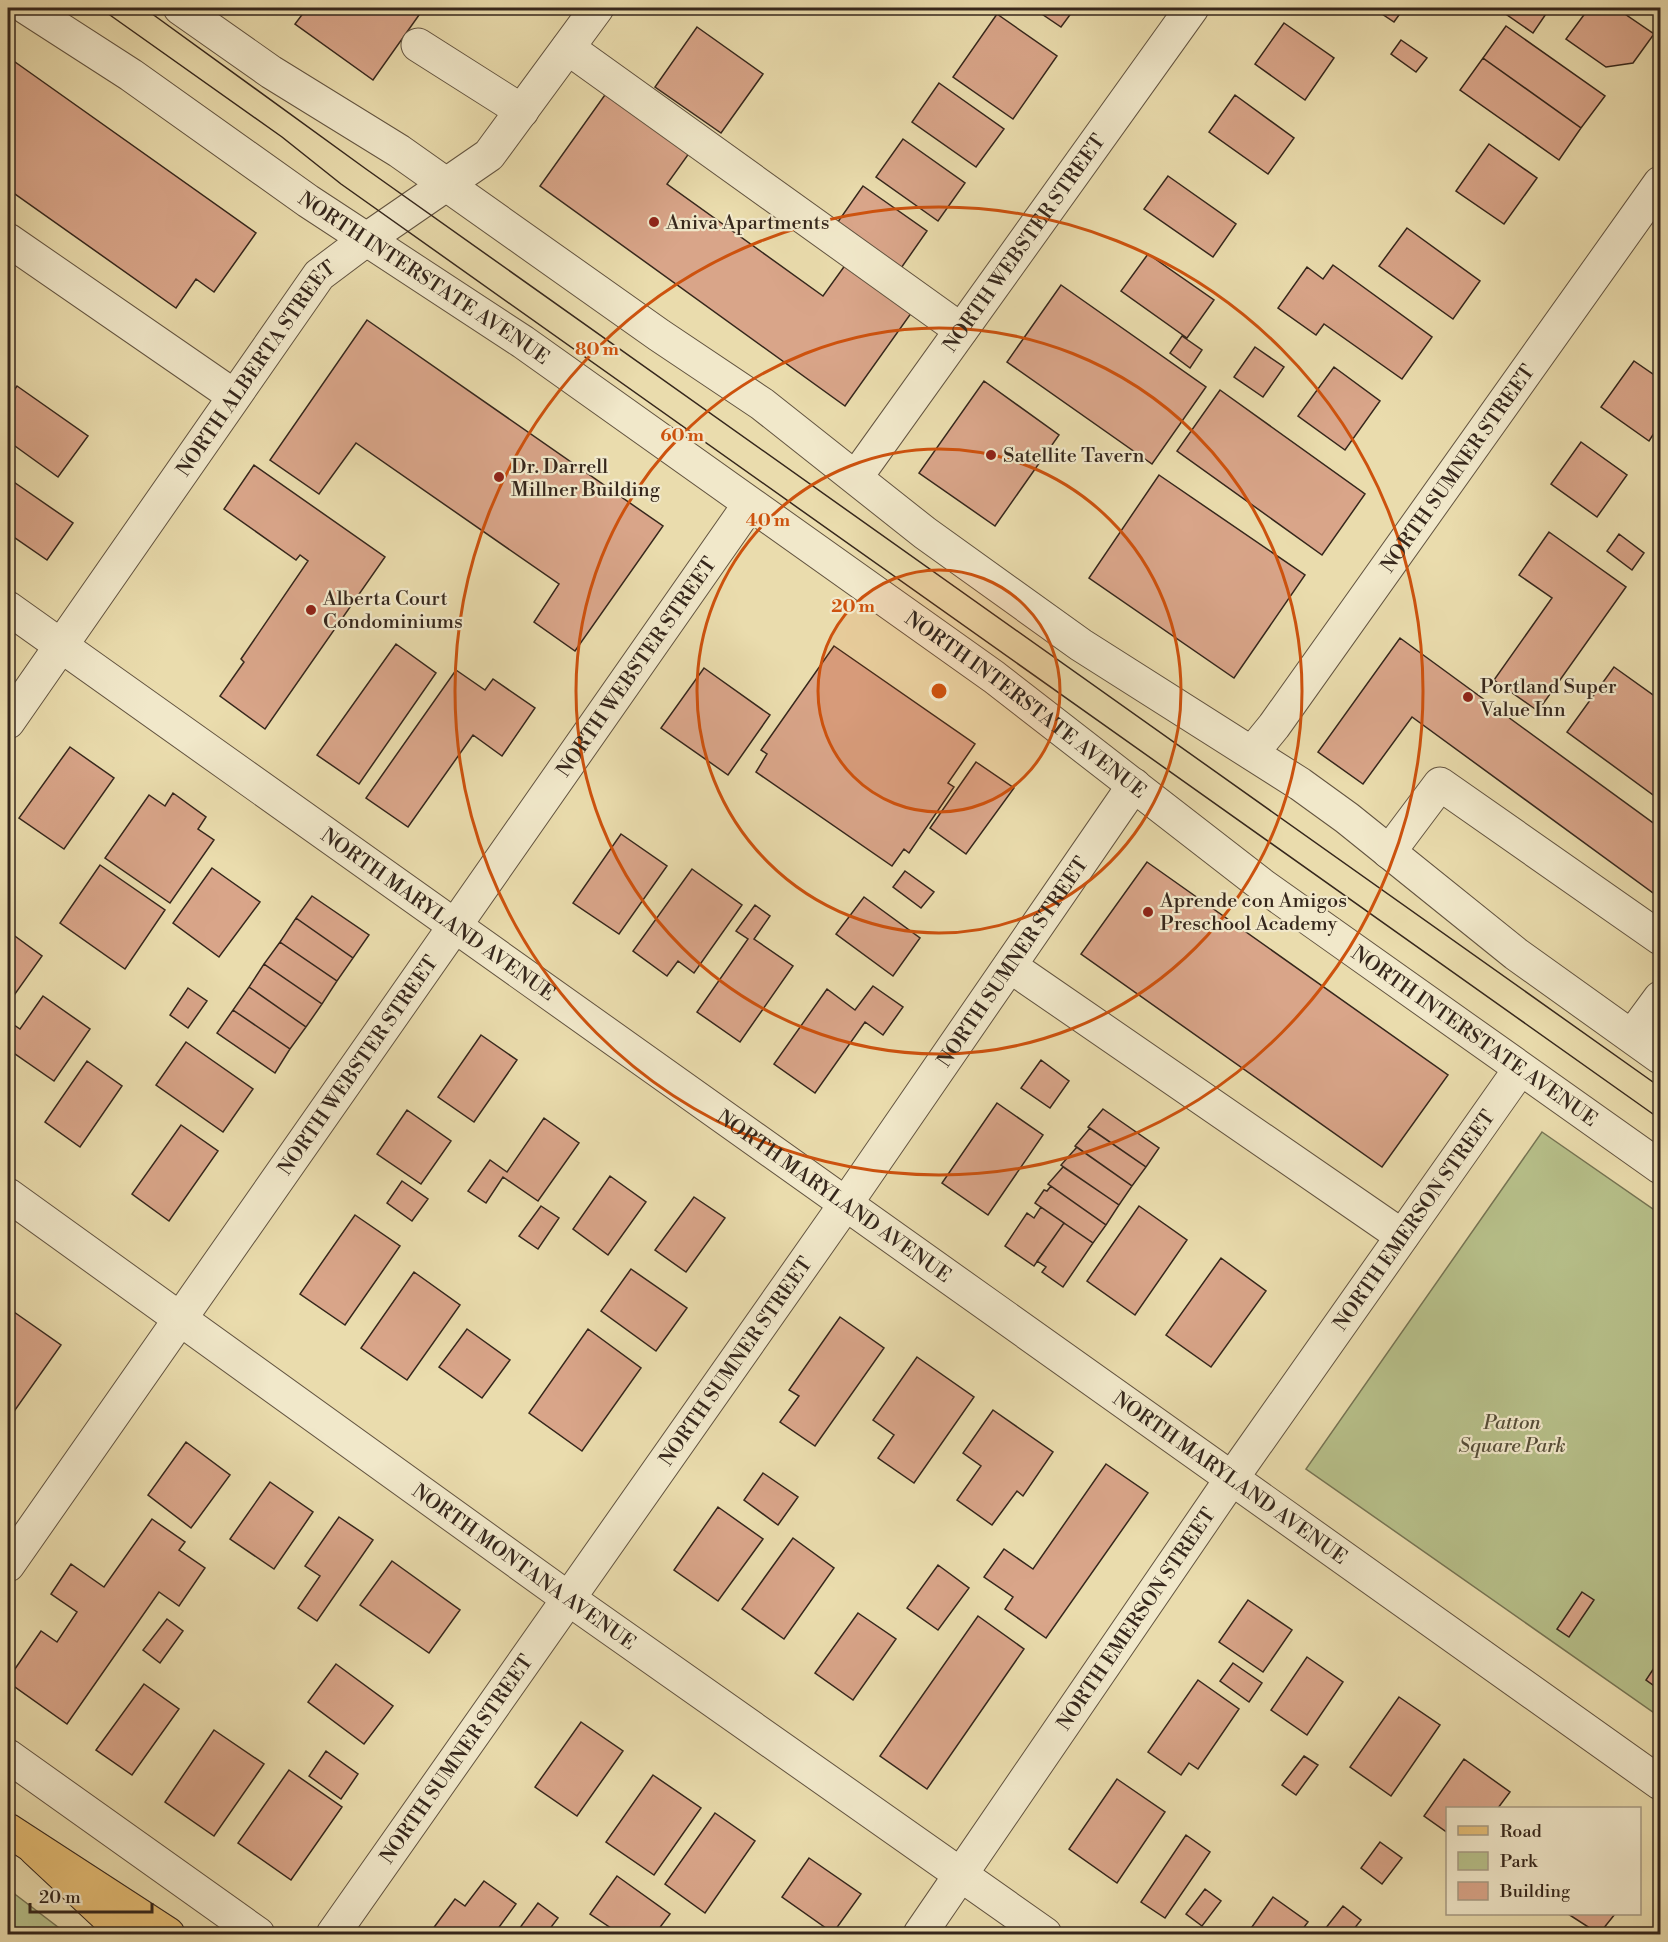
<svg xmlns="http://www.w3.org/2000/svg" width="1668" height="1942" viewBox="0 0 1668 1942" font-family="'Libre Bodoni',serif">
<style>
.green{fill:#b7c08a;stroke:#767453;stroke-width:1.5}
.building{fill:#d9a589;stroke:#36271c;stroke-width:1.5}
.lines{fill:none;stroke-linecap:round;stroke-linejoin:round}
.minor-casing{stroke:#635440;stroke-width:35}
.major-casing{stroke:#36271c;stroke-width:35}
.highway-casing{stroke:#36271c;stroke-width:35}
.minor{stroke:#f1e8ca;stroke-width:33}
.major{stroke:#e5be76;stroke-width:33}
.highway{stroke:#e5be76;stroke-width:33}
.tram{stroke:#36271c;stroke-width:1.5}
.ring{fill:none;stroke:#cd520e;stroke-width:3}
.poi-dot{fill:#8f2418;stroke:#f1e8ca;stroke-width:2}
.labels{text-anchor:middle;stroke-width:4.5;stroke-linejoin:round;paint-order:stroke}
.poi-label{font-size:20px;fill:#36271c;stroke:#f1e8ca;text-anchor:start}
.street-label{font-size:20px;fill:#36271c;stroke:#f1e8ca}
.park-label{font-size:20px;font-style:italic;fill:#564d38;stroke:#f1e8ca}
.centre{fill:#cd520e;stroke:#f1e8ca;stroke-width:3}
.ring-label{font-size:18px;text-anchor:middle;font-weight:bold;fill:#cd520e;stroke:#f1e8ca;stroke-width:4.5;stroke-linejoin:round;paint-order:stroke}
</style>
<rect width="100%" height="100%" fill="#eadcad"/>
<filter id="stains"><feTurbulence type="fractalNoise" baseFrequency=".00333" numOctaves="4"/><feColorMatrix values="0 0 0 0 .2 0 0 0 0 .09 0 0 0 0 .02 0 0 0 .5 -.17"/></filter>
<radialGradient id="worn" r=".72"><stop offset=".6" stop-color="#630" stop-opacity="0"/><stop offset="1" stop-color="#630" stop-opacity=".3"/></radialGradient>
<path class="green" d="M1542,1132L1660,1214V1717L1306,1469Z
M8,1888L16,1895L67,1934H8Z"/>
<path class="building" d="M307,8H424L373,80L295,24Z
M1033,8H1075L1061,27Z
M1373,8H1404L1394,22Z
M1497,8H1550L1533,33Z
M1589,8H1616L1654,34L1633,63L1606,67L1566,39Z
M997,14L1057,56L1013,119L953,77Z
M1284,23L1334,58L1305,100L1255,64Z
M1506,26L1605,96L1581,128L1483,58Z
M697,27L763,74L721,133L655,87Z
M1401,40L1427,58L1416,72L1391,54Z
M8,57L256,233L214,292L196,279L176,308L8,189Z
M1483,58L1581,128L1559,160L1460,90Z
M939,83L1004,129L976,167L912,122Z
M612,85L695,145L667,184L823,296L851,257L917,305L845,406L540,186Z
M1235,95L1294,138L1268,174L1209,132Z
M903,139L965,183L938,221L876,177Z
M1489,144L1537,178L1504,224L1456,191Z
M1168,176L1236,224L1213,257L1144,209Z
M863,186L927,231L899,271L835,226Z
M1407,228L1480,281L1453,319L1379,266Z
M1148,254L1214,300L1187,338L1121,291Z
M1333,265L1432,337L1402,379L1324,324L1316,335L1278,308L1307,267L1323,279Z
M1061,285L1206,387L1152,464L1007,362Z
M367,320L663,526L575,651L534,622L559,584L356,443L319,494L270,460Z
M1182,336L1202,350L1190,368L1170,353Z
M1255,347L1284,367L1263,397L1234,377Z
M1634,361L1660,379V424L1649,441L1601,407Z
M1334,367L1380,401L1345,450L1298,416Z
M984,381L1059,435L995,526L919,473Z
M17,386L88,436L58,477L8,441L10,420L8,399Z
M1220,390L1365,494L1322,555L1177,451Z
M1581,442L1627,475L1597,517L1551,484Z
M254,465L385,557L265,729L220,696L244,662L241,659L308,561L300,555L296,560L224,509Z
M1159,475L1305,575L1234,678L1089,578Z
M8,478L73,523L47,560L8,533Z
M1549,532L1626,587L1538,711L1494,680L1552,598L1519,575Z
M1619,534L1644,553L1632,570L1607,551Z
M1400,638L1660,828V898L1412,717L1363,784L1318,752Z
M396,644L436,673L359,784L317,755Z
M834,646L975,744L948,783L954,787L909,853L904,849L892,866L756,772L767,754L761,750Z
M1614,667L1660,700V800L1567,732Z
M704,668L770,715L728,775L661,728Z
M456,670L485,690L493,679L535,708L502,756L473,735L408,827L366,798Z
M70,747L114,778L64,849L19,818Z
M976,762L1014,788L966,854L930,828Z
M173,793L206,817L198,829L214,840L170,903L105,858L149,795L165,806Z
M621,834L667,866L619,934L573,903Z
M1147,862L1448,1075L1382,1167L1081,954Z
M100,865L165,910L125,969L60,923Z
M212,868L260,902L219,957L173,923Z
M692,869L742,905L694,973L678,961L667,976L633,951Z
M905,871L934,892L921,908L893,887Z
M312,896L369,935L353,958L296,918Z
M864,897L920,938L893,976L836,934Z
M755,905L770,916L754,939L793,966L740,1042L697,1012L748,939L736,931Z
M296,918L353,958L337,981L280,942Z
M8,931L42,956L15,994L8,988Z
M280,942L337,981L322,1004L264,964Z
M264,964L322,1004L306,1027L249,987Z
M873,986L903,1007L883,1035L865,1022L815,1093L774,1064L827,989L855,1010Z
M249,987L306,1027L290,1049L233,1010Z
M188,988L207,1001L188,1028L170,1015Z
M43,996L90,1029L54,1081L8,1049V1021L20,1029Z
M233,1010L290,1049L275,1073L217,1033Z
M481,1035L517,1060L474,1122L438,1097Z
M186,1042L253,1089L223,1132L156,1085Z
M1041,1060L1069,1081L1050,1108L1021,1088Z
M87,1061L122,1086L80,1147L45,1122Z
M997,1103L1043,1135L988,1215L942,1183Z
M1103,1109L1159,1148L1146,1167L1088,1127Z
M407,1110L451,1141L421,1184L377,1154Z
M544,1118L579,1143L538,1201L503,1177L486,1203L468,1191L490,1160L507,1172Z
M181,1125L218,1151L169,1221L132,1194Z
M1090,1128L1146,1167L1132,1186L1075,1146Z
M1077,1147L1132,1186L1119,1205L1061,1165Z
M1063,1167L1119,1205L1106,1225L1048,1184Z
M610,1176L646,1202L608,1255L573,1229Z
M402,1181L428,1199L412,1221L387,1203Z
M1051,1186L1106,1225L1093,1243L1035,1203L1044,1190L1047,1191Z
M694,1197L725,1218L686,1272L655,1250Z
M541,1206L559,1218L538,1249L519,1236Z
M1139,1206L1187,1240L1135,1315L1087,1281Z
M1041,1207L1064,1223L1034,1266L1005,1246L1027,1213L1034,1218Z
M355,1215L400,1246L345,1325L300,1294Z
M1064,1223L1093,1243L1063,1287L1042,1272L1046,1267L1037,1261Z
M1221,1258L1266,1291L1211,1367L1166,1335Z
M631,1269L687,1308L656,1351L601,1311Z
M414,1272L460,1305L407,1380L361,1348Z
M14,1312L61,1345L8,1420V1322Z
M840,1317L884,1348L815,1446L780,1422L799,1396L789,1390Z
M467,1329L510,1360L482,1398L439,1367Z
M588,1329L641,1368L582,1451L529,1413Z
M917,1357L974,1397L914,1483L878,1458L894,1435L873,1420Z
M993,1410L1053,1452L1023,1496L1017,1491L992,1525L957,1500L981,1466L963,1453Z
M186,1442L230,1475L191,1528L148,1495Z
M1106,1464L1148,1493L1046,1638L1005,1609L1013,1597L984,1577L1004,1549L1033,1569Z
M763,1473L798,1497L778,1525L744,1500Z
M270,1482L313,1512L274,1569L230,1539Z
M718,1507L763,1539L718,1601L674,1570Z
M339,1517L373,1540L317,1621L298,1608L320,1576L305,1566Z
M152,1519L185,1542L179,1550L205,1568L179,1606L159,1592L67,1724L8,1682V1679L41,1631L57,1642L77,1612L51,1594L71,1564L104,1587Z
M793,1538L834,1568L784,1639L742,1609Z
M392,1561L460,1610L429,1653L360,1605Z
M938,1565L969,1588L938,1630L907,1608Z
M1582,1592L1594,1600L1569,1637L1557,1629Z
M1248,1600L1292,1630L1263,1672L1219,1642Z
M858,1613L896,1639L853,1700L815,1673Z
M978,1616L1024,1649L927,1789L880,1756Z
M167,1619L183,1631L160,1663L143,1650Z
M1307,1657L1343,1682L1307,1735L1271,1710Z
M1660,1659V1690L1646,1680Z
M1233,1663L1262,1683L1249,1702L1220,1681Z
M336,1664L393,1706L364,1744L308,1702Z
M1198,1680L1239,1709L1198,1769L1189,1763L1181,1775L1148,1752Z
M144,1684L179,1709L132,1775L96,1750Z
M1399,1697L1440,1725L1391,1796L1350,1767Z
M581,1722L623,1751L577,1816L535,1787Z
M214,1730L264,1764L214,1836L165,1802Z
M326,1751L358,1774L341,1799L309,1776Z
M1304,1756L1318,1765L1296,1795L1282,1785Z
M1464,1759L1510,1792L1498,1808H1448V1833L1424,1816Z
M289,1770L342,1807L291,1880L238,1843Z
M653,1775L701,1808L654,1875L606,1842Z
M1117,1779L1165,1812L1117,1883L1069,1849Z
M715,1813L755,1841L705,1913L665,1884Z
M1186,1835L1210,1852L1165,1918L1141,1902Z
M1380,1842L1402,1858L1382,1884L1361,1868Z
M809,1858L861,1894L833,1933L782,1897Z
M617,1876L670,1914L655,1934H620L590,1914Z
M484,1881L516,1904L494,1934H429L455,1899L465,1906Z
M1205,1889L1221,1901L1202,1926L1186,1914Z
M1273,1897L1308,1922L1299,1934H1247Z
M538,1903L558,1918L546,1934H527L519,1929Z
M1343,1906L1361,1920L1350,1934H1333L1325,1929Z
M1568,1914H1615L1599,1934Z"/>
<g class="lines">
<defs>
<g id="minor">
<path id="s1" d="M27,8L131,75L308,201L523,342L994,677L1262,885L1660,1167"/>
<path d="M180,8L271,72L399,151L659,335L762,404L925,533L1081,645L1300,784L1347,818L1516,954L1660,1057"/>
<path d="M418,45L522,111"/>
<path d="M568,48L961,330"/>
<path d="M8,240L234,396"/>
<path id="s2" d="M856,477L1192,8"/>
<path id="s3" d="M8,608L1660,1783"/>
<path id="s4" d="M8,722L319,275L367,239L489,155L597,8"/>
<path id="s5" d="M1252,753L1274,726L1660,183"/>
<path d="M1389,852L1440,784L1660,938"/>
<path d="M1010,966L1402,1236"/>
<path d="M1632,1036L1660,998"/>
<path id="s6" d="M8,1195L569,1599L1045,1934"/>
<path id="s7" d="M8,1565L749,505"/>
<path d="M8,1756L258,1934"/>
<path id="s8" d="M333,1934L847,1202L1134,785"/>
<path id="s9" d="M920,1934L1232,1478L1520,1069"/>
</g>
<path id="major" d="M8,1830L168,1934"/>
<path id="highway" d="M35,1849L126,1934"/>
</defs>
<use href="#minor" class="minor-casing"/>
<use href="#major" class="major-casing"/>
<use href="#highway" class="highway-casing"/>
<use href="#minor" class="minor"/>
<use href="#major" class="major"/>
<use href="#highway" class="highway"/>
<path class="tram" d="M100,8L282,137L341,184L1660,1119
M144,8L366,169L1660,1087"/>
</g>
<circle cx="939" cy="691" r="121" fill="#cd520e" fill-opacity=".12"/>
<g class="ring">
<circle cx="939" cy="691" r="121"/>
<circle cx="939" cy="691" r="242"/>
<circle cx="939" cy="691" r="363"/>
<circle cx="939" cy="691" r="484"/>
</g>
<g class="poi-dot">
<circle cx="654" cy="222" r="6"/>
<circle cx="991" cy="455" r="6"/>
<circle cx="499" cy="477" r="6"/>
<circle cx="311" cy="610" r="6"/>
<circle cx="1468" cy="697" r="6"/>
<circle cx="1148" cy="912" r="6"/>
</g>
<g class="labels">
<g class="poi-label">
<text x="666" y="229">Aniva Apartments</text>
<text x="1003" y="462">Satellite Tavern</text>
<text x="511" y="473">Dr. Darrell<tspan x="511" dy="23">Millner Building</tspan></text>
<text x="323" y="605">Alberta Court<tspan x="323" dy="23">Condominiums</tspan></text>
<text x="1480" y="693">Portland Super<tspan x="1480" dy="23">Value Inn</tspan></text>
<text x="1160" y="907">Aprende con Amigos<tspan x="1160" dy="23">Preschool Academy</tspan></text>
</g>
<g class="street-label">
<text dy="7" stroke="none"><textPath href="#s2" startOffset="288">NORTH WEBSTER STREET</textPath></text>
<text dy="7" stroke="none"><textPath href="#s1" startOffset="480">NORTH INTERSTATE AVENUE</textPath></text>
<text dy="7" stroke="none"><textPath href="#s4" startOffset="432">NORTH ALBERTA STREET</textPath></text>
<text dy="7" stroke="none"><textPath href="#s5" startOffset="351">NORTH SUMNER STREET</textPath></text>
<text dy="7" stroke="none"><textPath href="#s7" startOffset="1096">NORTH WEBSTER STREET</textPath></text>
<text dy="7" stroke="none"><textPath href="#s1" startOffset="1218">NORTH INTERSTATE AVENUE</textPath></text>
<text dy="7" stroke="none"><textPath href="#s3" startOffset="528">NORTH MARYLAND AVENUE</textPath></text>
<text dy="7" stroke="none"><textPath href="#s8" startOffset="1186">NORTH SUMNER STREET</textPath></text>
<text dy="7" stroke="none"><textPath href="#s1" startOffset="1776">NORTH INTERSTATE AVENUE</textPath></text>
<text dy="7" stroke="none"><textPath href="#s7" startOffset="610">NORTH WEBSTER STREET</textPath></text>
<text dy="7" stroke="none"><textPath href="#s3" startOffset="1014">NORTH MARYLAND AVENUE</textPath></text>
<text dy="7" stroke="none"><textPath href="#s9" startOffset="868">NORTH EMERSON STREET</textPath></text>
<text dy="7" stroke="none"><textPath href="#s8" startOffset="700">NORTH SUMNER STREET</textPath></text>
<text dy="7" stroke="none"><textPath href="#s3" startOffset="1500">NORTH MARYLAND AVENUE</textPath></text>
<text dy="7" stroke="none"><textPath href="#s6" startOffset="636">NORTH MONTANA AVENUE</textPath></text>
<text dy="7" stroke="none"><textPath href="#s9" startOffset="382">NORTH EMERSON STREET</textPath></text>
<text dy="7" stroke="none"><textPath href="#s8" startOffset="214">NORTH SUMNER STREET</textPath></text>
</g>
<g class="park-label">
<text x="1512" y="1429">Patton<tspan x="1512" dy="23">Square Park</tspan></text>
</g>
</g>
<circle cx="939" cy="691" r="9" class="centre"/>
<g class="ring-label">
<text x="597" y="355">80 m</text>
<text x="682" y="441">60 m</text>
<text x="768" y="526">40 m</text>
<text x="853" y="612">20 m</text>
</g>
<rect width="1668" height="1942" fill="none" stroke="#eadcad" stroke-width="30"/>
<rect x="9" y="9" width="1650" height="1924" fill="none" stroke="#36271c" stroke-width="3"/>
<rect x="15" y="15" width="1638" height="1912" fill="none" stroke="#36271c" stroke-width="1.5"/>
<rect x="1446" y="1807" width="195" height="108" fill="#f1e8ca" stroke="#a69b84" stroke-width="1.5"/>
<rect x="1458" y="1826" width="30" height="9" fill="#e5be76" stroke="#a69b84" stroke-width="1.5"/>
<text x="1500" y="1837" font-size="18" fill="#36271c">Road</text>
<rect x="1458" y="1852" width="30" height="18" fill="#b7c08a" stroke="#a69b84" stroke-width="1.5"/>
<text x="1500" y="1867" font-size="18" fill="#36271c">Park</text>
<rect x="1458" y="1882" width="30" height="18" fill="#d9a589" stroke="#a69b84" stroke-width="1.5"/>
<text x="1500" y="1897" font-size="18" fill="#36271c">Building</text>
<path d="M30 1903v9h122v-9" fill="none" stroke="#36271c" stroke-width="3"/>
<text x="39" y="1903" font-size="18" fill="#36271c" stroke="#f1e8ca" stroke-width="4.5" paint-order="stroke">20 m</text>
<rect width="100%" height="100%" filter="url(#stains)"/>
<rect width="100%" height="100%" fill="url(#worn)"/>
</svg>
